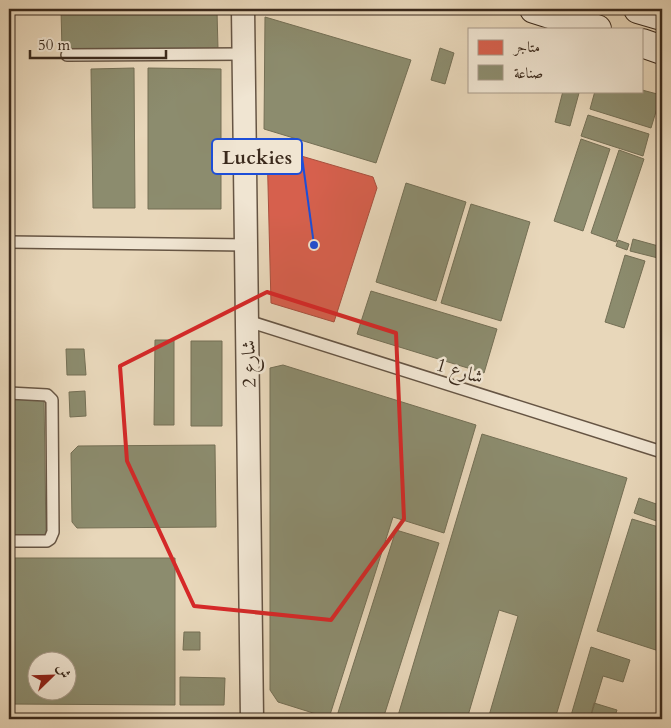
<svg xmlns="http://www.w3.org/2000/svg" width="671" height="728" viewBox="0 0 671 728" font-family="Cardo,Amiri,serif">
<style>
.shops{fill:#d6604d;stroke:#a8503e}
.industry{fill:#8c8c6e;stroke:#746f55;fill-rule:evenodd}
.lines{fill:none;stroke-linecap:round;stroke-linejoin:round}
.service-casing{stroke:#654;stroke-width:14}
.minor-casing{stroke:#654;stroke-width:25}
.secondary-casing{stroke:#3b2a1c;stroke-width:30}
.service{stroke:#f0e5d2;stroke-width:11}
.minor{stroke:#f0e5d2;stroke-width:22}
.secondary{stroke:#f0e5d2;stroke-width:28}
.marked{fill:none;stroke:#d62828;stroke-width:4;stroke-linejoin:round}
.labels{text-anchor:middle;stroke-width:5;stroke-linejoin:round;paint-order:stroke}
.street-label{font-size:19px;fill:#3b2a1c;stroke:#f0e5d2}
.leader{fill:none;stroke:#1d4ed8;stroke-width:2}
.callout-dot{fill:#1d4ed8;stroke:#f0e5d2;stroke-width:2}
.callout{fill:#f0e5d2;stroke:#1d4ed8;stroke-width:2}
.callout-label{font-size:20px;text-anchor:middle;font-weight:bold;fill:#3b2a1c}
</style>
<rect width="100%" height="100%" fill="#e8d7ba"/>
<filter id="stains"><feTurbulence type="fractalNoise" baseFrequency=".004" numOctaves="4"/><feColorMatrix values="0 0 0 0 .2 0 0 0 0 .09 0 0 0 0 .02 0 0 0 .5 -.17"/></filter>
<radialGradient id="worn" r=".72"><stop offset=".6" stop-color="#630" stop-opacity="0"/><stop offset="1" stop-color="#630" stop-opacity=".3"/></radialGradient>
<path class="shops" d="M267,146L373,177L377,188L334,322L271,303Z"/>
<path class="industry" d="M61,9H150V12L217,11L218,49L62,51Z
M265,17L411,60L376,163L264,129Z
M440,48L454,53L445,84L431,80Z
M134,68L135,208H93L91,69Z
M148,68L221,69V209H148Z
M642,90L661,95L651,128L590,109L595,91Z
M563,91L579,93L570,126L555,122Z
M588,115L649,134L643,156L581,136Z
M581,139L610,149L583,231L554,221Z
M619,150L644,159L616,242L591,233Z
M406,183L466,202L436,301L376,282Z
M471,204L530,222L501,321L441,303Z
M633,239L662,247V259L630,251Z
M618,240L629,244L627,250L616,246Z
M625,255L645,261L624,328L605,322Z
M371,291L497,329L484,373L357,334Z
M155,340H174V425H154Z
M191,341H222V426H191Z
M66,349H84L86,375H67Z
M283,365L476,425L444,533L393,517L329,718L278,702L270,690V368Z
M85,391L86,416L70,417L69,392Z
M9,397H44L46,538H9Z
M482,434L627,478L555,719H488L518,616L499,610L467,719H397Z
M215,445L216,527L77,528L72,522L71,453L78,446Z
M639,498L662,506V523L634,513Z
M632,519L662,528V652L597,631Z
M396,530L439,543L383,719H336Z
M9,558H175V705L9,704ZM38,660H68V690H38Z
M184,632H200V650H183Z
M591,647L630,660L623,682L603,676L590,719H570Z
M180,677L225,678L224,705H180Z
M594,703L617,710L614,719H590Z"/>
<g class="lines">
<defs>
<path id="service" d="M67,55L244,54
M9,242L247,245
M248,321L662,452
M9,393L47,395L52,400L53,532L50,539L47,541H9"/>
<path id="minor" d="M243,9L252,719"/>
<path id="secondary" d="M534,9L597,29
M638,9L662,16
M642,43L662,50"/>
</defs>
<use href="#service" class="service-casing"/>
<use href="#minor" class="minor-casing"/>
<use href="#secondary" class="secondary-casing"/>
<use href="#service" class="service"/>
<use href="#minor" class="minor"/>
<use href="#secondary" class="secondary"/>
</g>
<path class="marked" d="M267,292L396,333L404,519L331,620L194,606L127,461L120,366Z"/>
<g class="labels">
<g class="street-label">
<text transform="translate(248 364) rotate(-91)" y="7">شارع 2</text>
<text transform="translate(460 370) rotate(17)" y="7">شارع 1</text>
</g>
</g>
<path class="leader" d="M314 245L302 157"/>
<circle class="callout-dot" cx="314" cy="245" r="5"/>
<rect class="callout" x="212" y="139" width="90" height="35" rx="5"/>
<g class="callout-label">
<text x="257" y="164">Luckies</text>
</g>
<rect width="671" height="728" fill="none" stroke="#e8d7ba" stroke-width="30"/>
<rect x="10" y="10" width="651" height="708" fill="none" stroke="#3b2a1c" stroke-width="2.5"/>
<rect x="15" y="15" width="641" height="698" fill="none" stroke="#3b2a1c"/>
<rect x="468" y="28" width="175" height="65" fill="#f0e5d2" stroke="#a89a89"/>
<rect x="478" y="40" width="25" height="15" fill="#d6604d" stroke="#a89a89"/>
<text x="514" y="52" font-size="15" fill="#3b2a1c">متاجر</text>
<rect x="478" y="65" width="25" height="15" fill="#8c8c6e" stroke="#a89a89"/>
<text x="514" y="78" font-size="15" fill="#3b2a1c">صناعة</text>
<g transform="translate(52 676) rotate(67)"><circle r="24" fill="#f0e5d2" stroke="#a89a89"/>
<path d="M0-4L9 19L0 12L-9 19Z" fill="#8f2418"/>
<text y="-8" font-size="14" font-weight="bold" text-anchor="middle" fill="#3b2a1c">ش</text>
</g>
<path d="M30 50v8h136v-8" fill="none" stroke="#3b2a1c" stroke-width="2.5"/>
<text x="38" y="50" font-size="15" fill="#3b2a1c" stroke="#f0e5d2" stroke-width="4" paint-order="stroke">50 m</text>
<rect width="100%" height="100%" filter="url(#stains)"/>
<rect width="100%" height="100%" fill="url(#worn)"/>
</svg>
